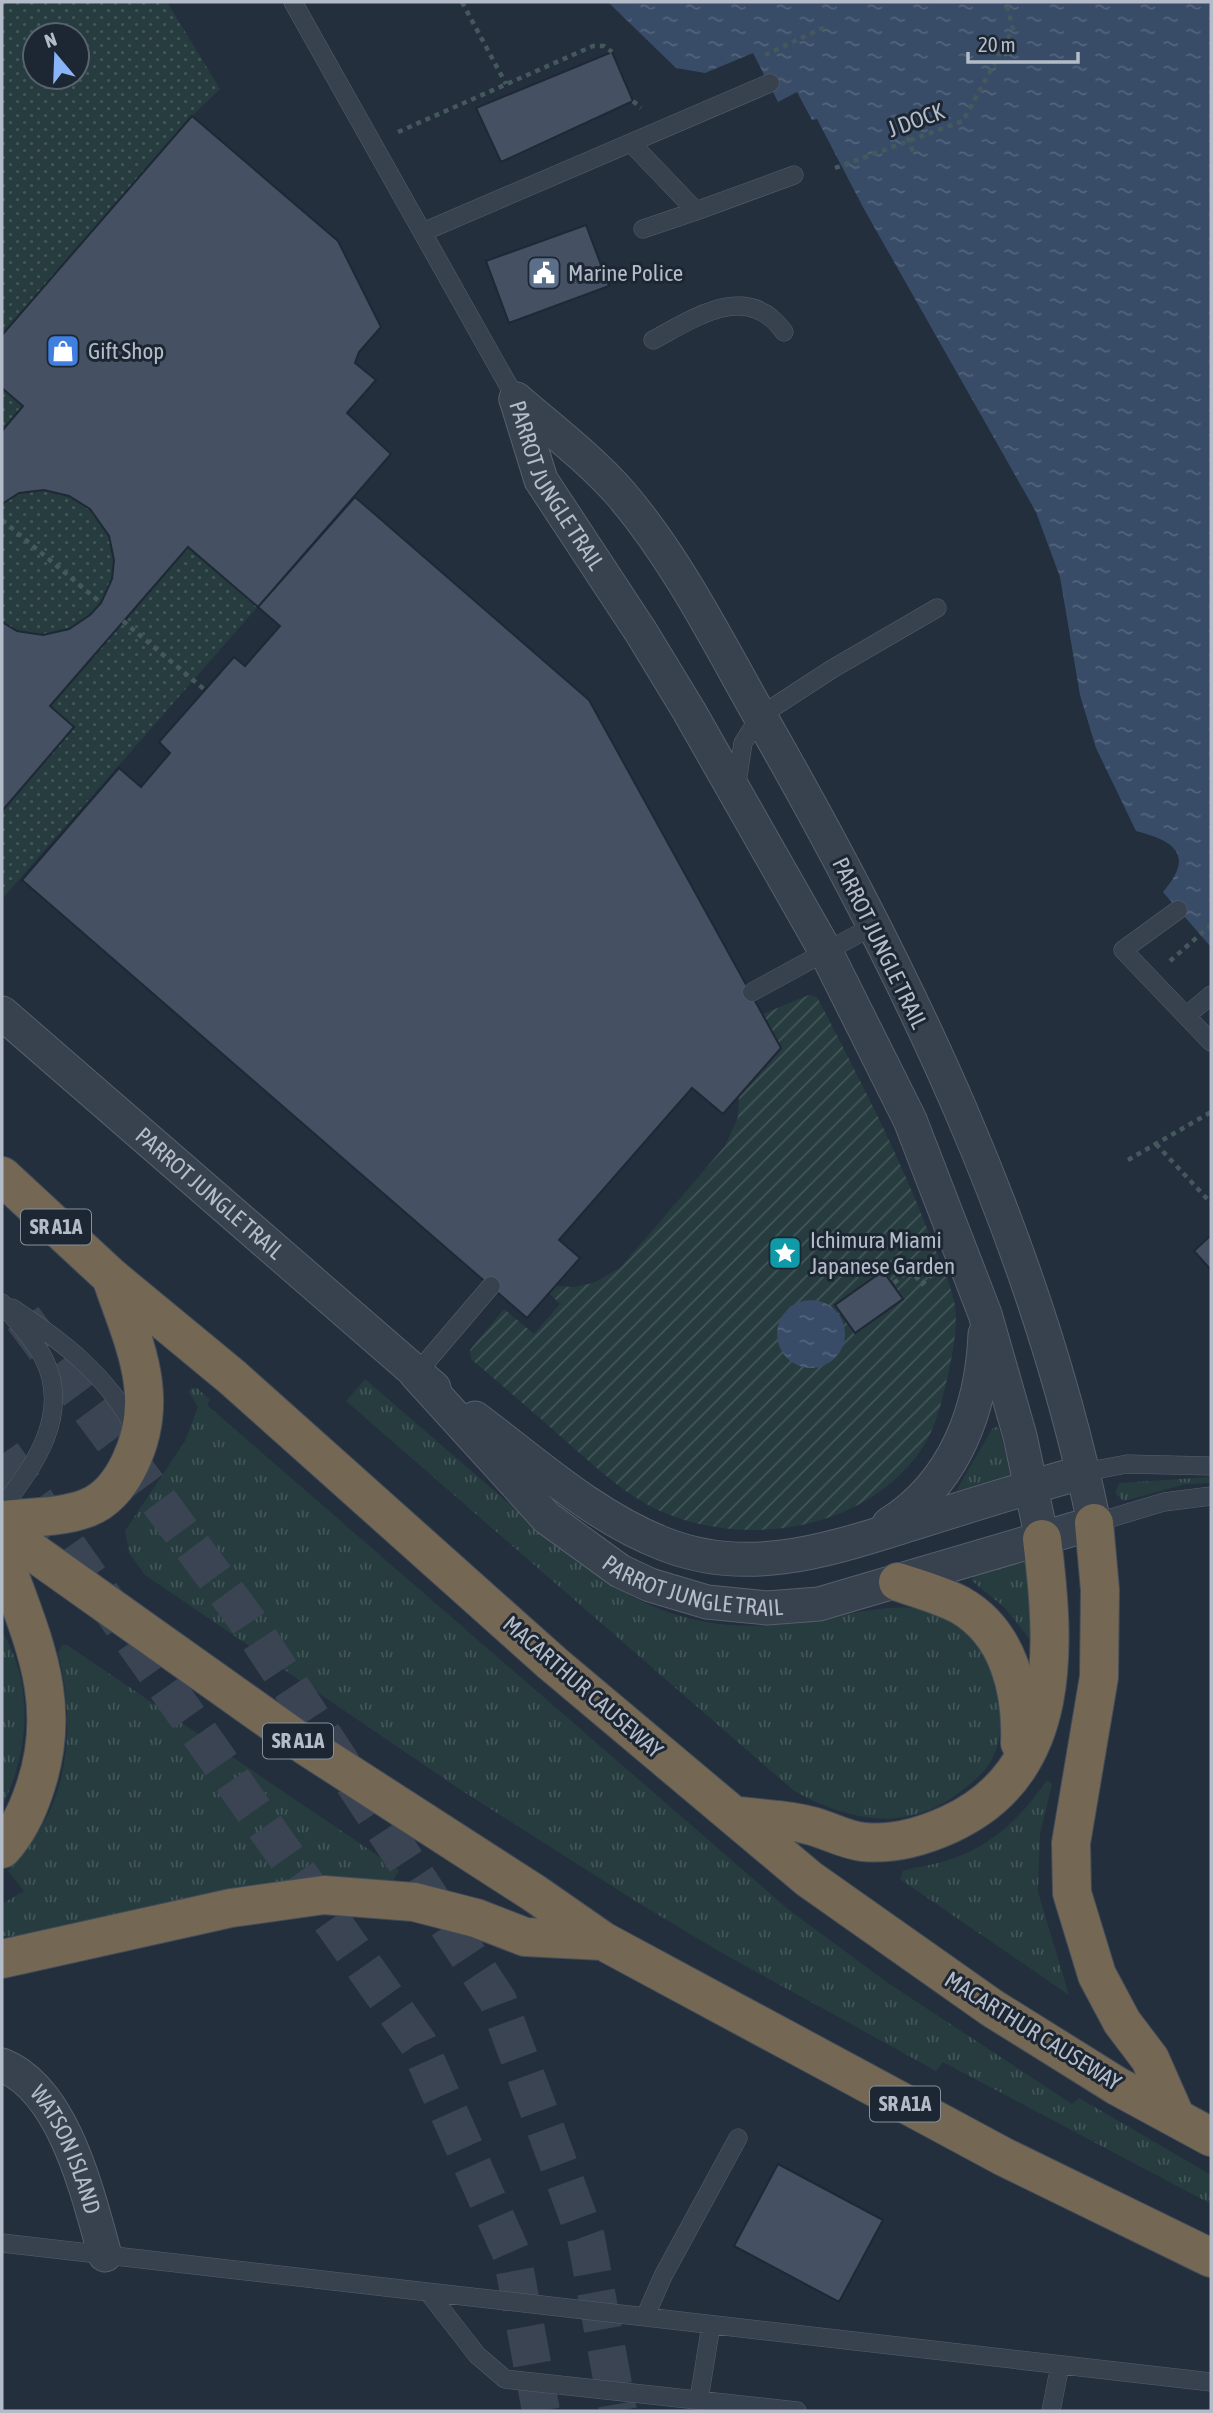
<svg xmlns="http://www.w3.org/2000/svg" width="1213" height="2413" viewBox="0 0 1213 2413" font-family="'Asap Condensed',sans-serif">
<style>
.grass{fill:url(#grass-tufts)}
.park{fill:url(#park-dots);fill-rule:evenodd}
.garden{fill:url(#garden-furrows)}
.water{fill:url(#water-ripples)}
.building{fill:#455162;stroke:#1f2835;stroke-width:2}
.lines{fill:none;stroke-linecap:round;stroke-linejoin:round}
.highway-tunnel{stroke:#3a4453;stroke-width:38;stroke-dasharray:38 19;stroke-linecap:butt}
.lane-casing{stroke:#565f6c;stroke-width:19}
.street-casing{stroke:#565f6c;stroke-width:35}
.highway-casing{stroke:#434c59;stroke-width:40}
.path{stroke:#44595c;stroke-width:4.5;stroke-dasharray:5 5;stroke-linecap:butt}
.lane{stroke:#38414e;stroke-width:18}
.street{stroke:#38414e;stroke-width:33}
.highway{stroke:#746855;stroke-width:38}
.labels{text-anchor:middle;stroke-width:6;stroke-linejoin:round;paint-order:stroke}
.shield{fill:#1d2633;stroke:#878f9c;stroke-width:2}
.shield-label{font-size:21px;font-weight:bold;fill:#b4bcc9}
.street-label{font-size:23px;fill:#b4bcc9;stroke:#1d2633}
.poi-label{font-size:23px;fill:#b4bcc9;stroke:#1d2633;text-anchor:start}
</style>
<defs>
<pattern id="grass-tufts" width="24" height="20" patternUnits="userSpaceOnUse" patternTransform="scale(1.75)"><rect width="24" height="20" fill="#263c3f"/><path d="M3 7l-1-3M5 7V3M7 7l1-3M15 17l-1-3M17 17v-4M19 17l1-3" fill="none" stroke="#435659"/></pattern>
<pattern id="park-dots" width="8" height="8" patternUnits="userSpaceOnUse" patternTransform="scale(1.75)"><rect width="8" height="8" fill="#263c3f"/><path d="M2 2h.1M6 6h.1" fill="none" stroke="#435659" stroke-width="1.8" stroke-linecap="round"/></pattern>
<pattern id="garden-furrows" width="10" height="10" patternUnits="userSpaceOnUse" patternTransform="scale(1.75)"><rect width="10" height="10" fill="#263c3f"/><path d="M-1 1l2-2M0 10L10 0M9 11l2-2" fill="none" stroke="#435659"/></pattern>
<pattern id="water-ripples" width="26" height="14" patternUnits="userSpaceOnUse" patternTransform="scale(1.75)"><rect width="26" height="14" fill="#394c67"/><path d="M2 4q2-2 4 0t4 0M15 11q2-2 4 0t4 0" fill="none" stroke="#53647b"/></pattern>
</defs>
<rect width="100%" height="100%" fill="#242f3e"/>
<path class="grass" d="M365,1379C409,1417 454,1456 498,1494C566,1553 625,1612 719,1624C742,1627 771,1626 794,1623C851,1617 911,1590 964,1625C973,1631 991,1651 994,1661C1003,1694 1008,1747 982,1773C923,1832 864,1829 794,1791L346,1401Z
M191,1388H197L210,1400L207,1405L789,1910L888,1983L1072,2104L1079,2098L1211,2175V2204L943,2062L936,2071L715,1949L637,1902L461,1790L145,1575L129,1553L125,1531L185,1441L198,1407L189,1392Z
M998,1426L1011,1470L1009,1478L956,1491L992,1429Z
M1211,1477V1483L1186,1484L1128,1500H1122L1115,1492L1120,1483Z
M1025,1559L1032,1642L1004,1607L971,1580L976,1573Z
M2,1631C34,1684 30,1752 2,1806Z
M62,1645H67L399,1870L393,1881L331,1877L19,1937L2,1936V1904L24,1891L8,1871C18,1858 29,1846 38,1832C72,1782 73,1710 58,1653Z
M1047,1780L1052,1784L1040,1834L1038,1892L1069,1995L900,1879L903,1871C919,1866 935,1865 951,1859C993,1846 1023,1815 1047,1780Z"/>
<path class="park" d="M2,2H167L220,89L192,116L338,241L381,327L359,352L355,362L376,380L347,413L391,454L2,899ZM35,35H77V77H35Z"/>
<path class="garden" d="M809,995L817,997C857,1074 897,1150 928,1231C937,1256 950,1280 955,1306C958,1328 952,1357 947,1379C941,1405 935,1431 919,1453C864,1528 754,1547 670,1515C630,1500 598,1469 567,1442C535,1414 503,1386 471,1359L470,1350L504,1309L534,1334L560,1304L549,1293L555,1286L574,1287L593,1283L620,1268L725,1146L738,1117L739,1095L781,1048L763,1014Z"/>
<path class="water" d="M608,2H1211V947L1163,892C1195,855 1175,841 1136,831L1096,748L1080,695L1060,577L1036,512L864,209L817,119L812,120L797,92L778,102L753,53L705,73L676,68Z
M777 1334a34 34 0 1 1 68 0a34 34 0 1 1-68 0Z"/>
<path class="building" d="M612,52L633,101L501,162L476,108Z
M192,116L338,241L381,327L359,352L355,363L376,380L347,413L391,454L258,607L188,547L50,706L74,727L2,811V622L17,631L43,635L69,629L90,615L101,603L112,579L114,560L109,536L90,509L69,496L44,490L19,493L2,504V431L23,406L2,388V335Z
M586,225L609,286L509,323L486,261Z
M355,497L589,700L781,1048L723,1114L692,1088L559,1240L580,1258L527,1318L22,880L119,768L141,787L170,753L159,742L234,657L245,666L280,626L258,607Z
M1211,1235V1270L1194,1251Z
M883,1271L903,1299L855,1333L835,1305Z
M778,2164L883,2220L839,2302L734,2246Z"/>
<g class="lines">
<path class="highway-tunnel" d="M23,1318L246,1619L498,2001L586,2238L618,2411
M2,1454L418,2043L512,2255L541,2411"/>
<defs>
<path id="lane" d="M293,2L516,399
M632,144L696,211L794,175
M643,229L696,211
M423,232L770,83
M653,340C696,317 748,281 784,332
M736,789L743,743L760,716L832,669L937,608
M1178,910L1123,950L1211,1042
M752,992L873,926
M1186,1016L1211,995
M2,1303C16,1321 34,1339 44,1359C71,1413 35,1466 2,1507
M12,1308C62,1341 107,1375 135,1429
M416,1374L491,1286
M1084,1472L1127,1464L1211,1466
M1094,1523L1164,1502L1211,1496
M2,2243L1211,2382
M428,2292L477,2355L505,2379L797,2411
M645,2317L663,2276L738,2138
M699,2399L711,2325
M1051,2411L1060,2365"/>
<g id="street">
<path id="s1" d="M516,399L541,480L641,632L689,711L826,952L910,1120L985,1314L1020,1436L1042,1539"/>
<path id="s2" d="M2,1013L434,1388"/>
<path id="s3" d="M416,1374L547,1518L620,1571L650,1585L707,1602L767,1608L819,1604L1094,1523C1036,1240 907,973 764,723C720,646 679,562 621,494C590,459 552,430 516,399"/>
<path d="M475,1418C534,1462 594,1517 664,1544C752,1579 836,1547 921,1521C975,1504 1029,1487 1084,1472"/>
<path d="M889,1524C955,1483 982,1408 985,1334"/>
<path id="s4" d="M2,2065C65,2090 88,2196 105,2255"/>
</g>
<path id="highway" d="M2,1176L111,1277L232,1377L552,1663L809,1879L992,2008L1117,2086L1211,2137
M2,1520C29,1517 61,1518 87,1508C108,1500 121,1482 130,1463C162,1396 133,1342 111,1277
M1094,1523L1100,1590L1099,1677L1071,1843L1072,1893L1097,1975L1122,2022L1150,2059L1176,2118
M2,1530L306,1746L534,1893L603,1941L1004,2157L1211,2258
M2,1554C30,1635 65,1700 35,1788C28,1810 18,1831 2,1849
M898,1582C919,1589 941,1595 960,1605C1009,1633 1022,1691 1020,1743
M733,1815C759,1819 788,1819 812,1826C830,1831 845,1840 863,1842C893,1845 924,1836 950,1824C1065,1771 1055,1645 1042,1539
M2,1959L231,1908L324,1895L414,1902L476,1918L525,1937L603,1941"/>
</defs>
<use href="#lane" class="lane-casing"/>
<use href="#street" class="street-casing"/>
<use href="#highway" class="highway-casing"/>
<path class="path" d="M462,2L506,84
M765,55L827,26
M633,101L641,108
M904,128L914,155
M398,132L593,46H604L612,52
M835,168L963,121L1013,29L1006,2
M2,520L101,603
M123,621L205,690
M1170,961L1211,925
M1156,1144L1211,1203
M1128,1160L1211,1112
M894,1283L910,1269L922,1284L933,1274"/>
<use href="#lane" class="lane"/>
<use href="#street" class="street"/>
<use href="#highway" class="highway"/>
</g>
<defs>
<symbol id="civic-square" viewBox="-11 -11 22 22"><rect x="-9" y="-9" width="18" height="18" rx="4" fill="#5c6f8a" stroke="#1d2633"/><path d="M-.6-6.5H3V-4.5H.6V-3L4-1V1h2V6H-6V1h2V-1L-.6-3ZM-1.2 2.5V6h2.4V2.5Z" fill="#fff"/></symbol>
<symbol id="shop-square" viewBox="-11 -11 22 22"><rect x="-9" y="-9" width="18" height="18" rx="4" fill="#3f7fe0" stroke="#1d2633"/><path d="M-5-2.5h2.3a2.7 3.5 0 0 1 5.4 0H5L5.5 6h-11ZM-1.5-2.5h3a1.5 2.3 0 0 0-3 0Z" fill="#fff"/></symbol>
<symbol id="sight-square" viewBox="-11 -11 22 22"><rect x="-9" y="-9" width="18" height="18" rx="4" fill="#0f9aa8" stroke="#1d2633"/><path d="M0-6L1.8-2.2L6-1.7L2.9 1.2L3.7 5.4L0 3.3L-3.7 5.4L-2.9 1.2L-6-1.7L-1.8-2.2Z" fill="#fff"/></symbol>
</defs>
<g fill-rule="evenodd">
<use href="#civic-square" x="525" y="254" width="38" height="38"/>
<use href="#shop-square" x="44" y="332" width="38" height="38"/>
<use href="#sight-square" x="766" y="1234" width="38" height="38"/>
</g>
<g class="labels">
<g class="shield">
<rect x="21" y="1209.5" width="70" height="35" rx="5"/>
<rect x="263" y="1723.5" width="70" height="35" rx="5"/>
<rect x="870" y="2086.5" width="70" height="35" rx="5"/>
</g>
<g class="shield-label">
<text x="56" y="1234">SR A1A</text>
<text x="298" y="1748">SR A1A</text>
<text x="905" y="2111">SR A1A</text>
</g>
<g class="street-label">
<text transform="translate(916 120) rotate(-20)" y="8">J DOCK</text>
<text dy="8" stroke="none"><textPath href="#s1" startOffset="96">PARROT JUNGLE TRAIL</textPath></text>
<text transform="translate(880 943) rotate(64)" y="8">PARROT JUNGLE TRAIL</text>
<text dy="8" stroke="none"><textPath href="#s2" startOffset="275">PARROT JUNGLE TRAIL</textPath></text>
<text dy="8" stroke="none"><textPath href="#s3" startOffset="360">PARROT JUNGLE TRAIL</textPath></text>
<text transform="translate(583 1687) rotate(41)" y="8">MACARTHUR CAUSEWAY</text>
<text transform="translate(1033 2031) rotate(32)" y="8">MACARTHUR CAUSEWAY</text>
<text dy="8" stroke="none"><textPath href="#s4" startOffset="110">WATSON ISLAND</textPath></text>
</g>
<g class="poi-label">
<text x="568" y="281">Marine Police</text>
<text x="88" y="359">Gift Shop</text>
<text x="810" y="1248">Ichimura Miami<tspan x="810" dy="26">Japanese Garden</tspan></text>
</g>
</g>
<rect width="1213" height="2413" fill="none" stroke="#b4bcc9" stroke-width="7"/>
<g transform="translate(56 56) rotate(341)"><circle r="33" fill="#1d2633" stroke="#59626f" stroke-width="2"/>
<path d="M0-5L12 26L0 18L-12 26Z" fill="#8ab4f8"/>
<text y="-10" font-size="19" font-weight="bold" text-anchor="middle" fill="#b4bcc9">N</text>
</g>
<path d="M968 52v10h110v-10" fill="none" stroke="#b4bcc9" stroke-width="3.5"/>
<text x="978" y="52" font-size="21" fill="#b4bcc9" stroke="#1d2633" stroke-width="5" paint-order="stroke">20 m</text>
</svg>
